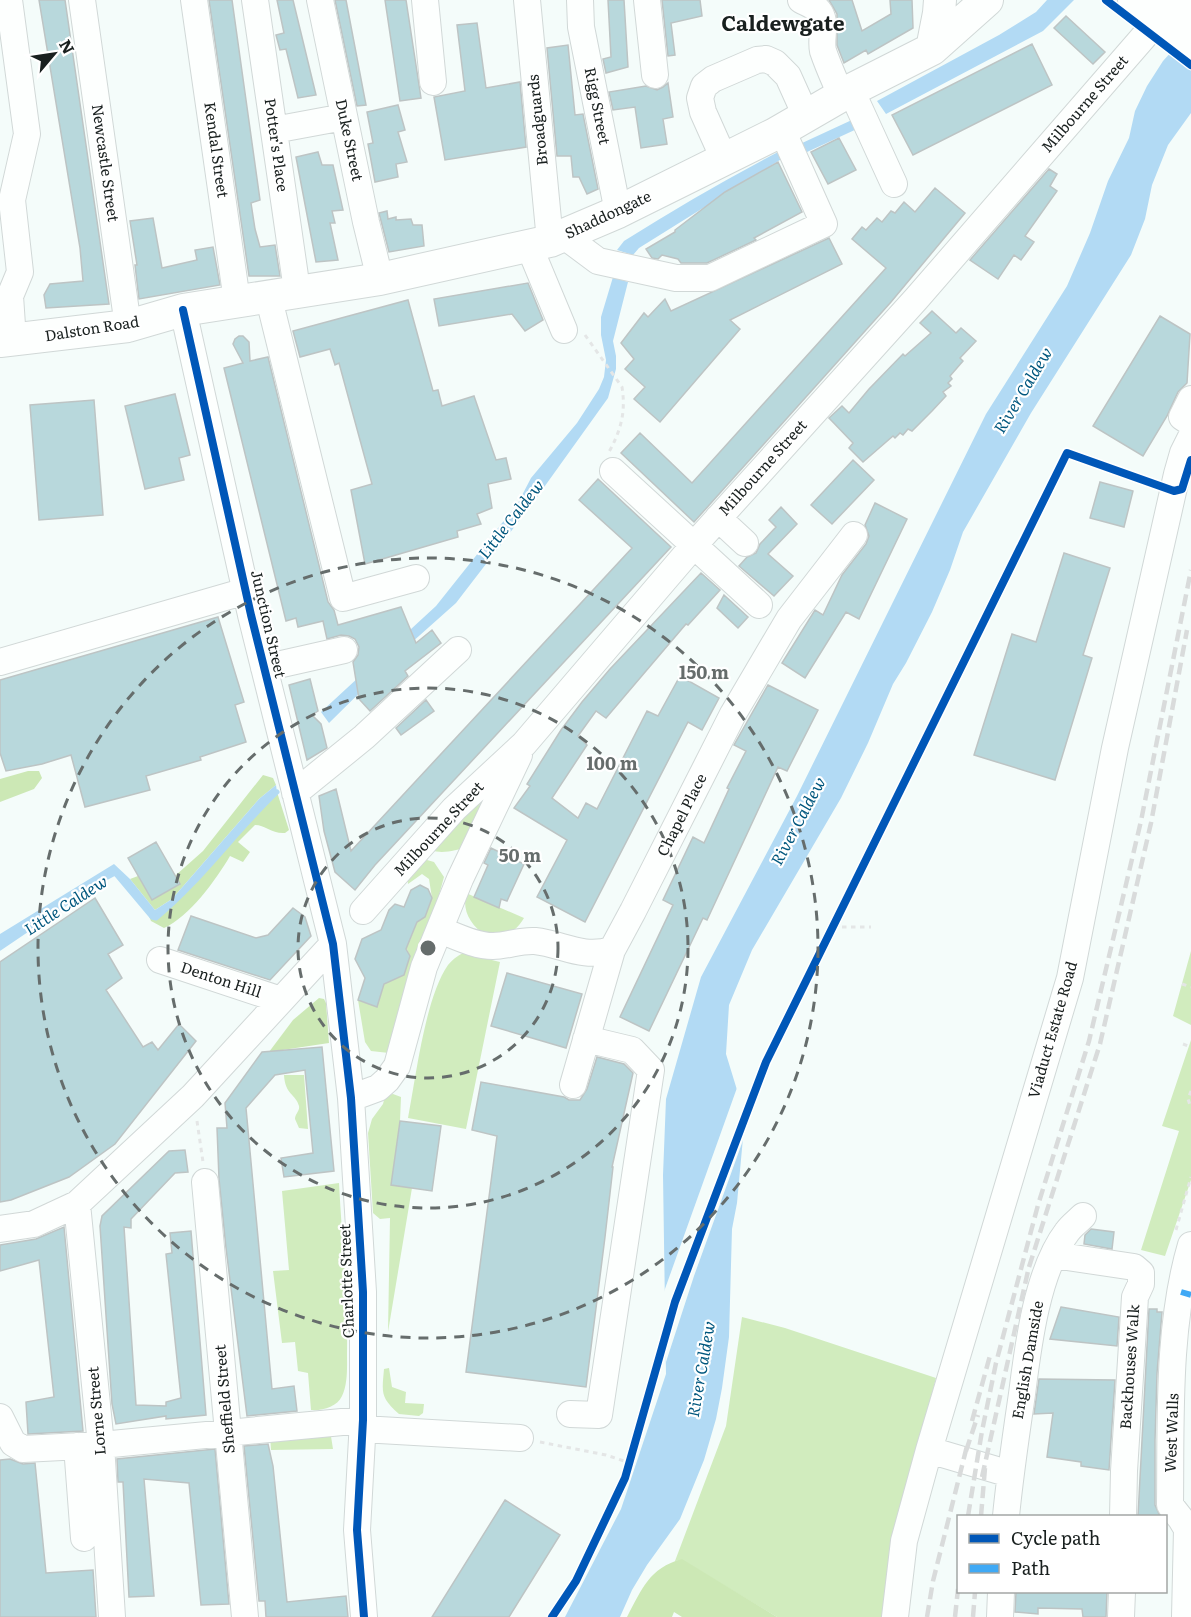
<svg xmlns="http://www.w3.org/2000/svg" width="1191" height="1617" viewBox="0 0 1191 1617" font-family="Literata,serif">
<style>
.green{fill:#d1ecbe}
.forest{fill:#cce8b5}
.water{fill:#b2daf4}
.pier{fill:#f4fcfa}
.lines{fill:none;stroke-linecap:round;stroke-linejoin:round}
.stream{stroke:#b2daf4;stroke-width:5}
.building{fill:#b8d8dc;stroke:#bdc4c4;stroke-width:1.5}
.minor-casing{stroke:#d1d8d7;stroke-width:28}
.major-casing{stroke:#d1d8d7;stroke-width:34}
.path{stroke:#e4e6e6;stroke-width:3;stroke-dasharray:4.5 4.5;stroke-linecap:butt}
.minor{stroke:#fdfffe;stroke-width:26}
.major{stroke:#fdfffe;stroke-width:32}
.rail{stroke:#d9dbdb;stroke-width:4.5;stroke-dasharray:12 6;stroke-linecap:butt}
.quiet{stroke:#3fa9f5;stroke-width:6;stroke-dasharray:12 6;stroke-linecap:butt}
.cycleway-casing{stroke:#fff;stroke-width:11}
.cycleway{stroke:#0057b8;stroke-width:8}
.ring{fill:none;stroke:#666d6c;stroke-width:3;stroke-dasharray:10 8}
.labels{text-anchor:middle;stroke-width:4.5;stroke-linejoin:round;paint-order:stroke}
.street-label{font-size:15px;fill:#19201f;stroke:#fff}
.water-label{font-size:16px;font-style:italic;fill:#01577e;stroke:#fff}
.district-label{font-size:21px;font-weight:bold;fill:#19201f;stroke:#fff}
.centre{fill:#666d6c;stroke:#fff;stroke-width:3}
.ring-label{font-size:18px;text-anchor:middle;font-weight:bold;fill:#666d6c;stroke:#fff;stroke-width:4.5;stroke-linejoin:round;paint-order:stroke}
</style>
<rect width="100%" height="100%" fill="#f4fcfa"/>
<path class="green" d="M479,800L482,803L469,848C455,849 444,855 431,850Z
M427,860L434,862L444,877L433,917L389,1053L371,1051L365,1042L358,1000L377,1007L384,984L404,975L410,956L402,938L410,940L417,922L425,917L432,898L429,879L422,874L408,884L407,876L418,862Z
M466,893L524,918C513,936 506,933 486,936C471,925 462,912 466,893Z
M1191,951V1025L1173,1016Z
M463,953L500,962L466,1129L408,1118C416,1077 425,998 448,965C452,960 457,956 463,953Z
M1191,1040V1180L1165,1256L1141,1250L1179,1131L1162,1126Z
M284,1075H304L308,1129L299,1128L295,1119C295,1114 300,1111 299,1106C296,1094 285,1095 284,1075Z
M393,1094L401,1097L400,1121L392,1185L412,1188L388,1332L390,1218L380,1219L373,1213L368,1133L372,1119L383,1104L385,1096Z
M339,1183C342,1240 348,1298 347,1354C347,1367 348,1384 342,1396C337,1407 322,1411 311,1410L308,1373L298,1371L295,1342L282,1343L273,1271L289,1270L282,1191Z
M742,1317L785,1328L936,1378L893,1550L886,1617H777L682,1560L675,1561L726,1426Z
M389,1368L392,1387L406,1392L405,1403L424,1404L423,1413L419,1416L399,1414C380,1397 382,1393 384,1369Z
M330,1430L333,1449L271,1450L270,1434Z"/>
<path class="forest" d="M28,771H39L42,778L34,789L0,802V779Z
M263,775L273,778L276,785L259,799L172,899L155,910L130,879L138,876L152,900L180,884L176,875L203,851Z
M277,792L289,830L285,833C272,834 265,825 255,825L238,842L250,852L243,862L230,856C216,880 189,917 164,928L151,921L146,909L152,917L184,894L257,811Z
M319,998L324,999L326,1003L329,1043L269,1052L293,1020Z
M682,1559L777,1617H682L674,1612L672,1617H627C642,1589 649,1568 682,1559Z"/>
<path class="water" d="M1047,0H1074L1043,31L886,114L877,101L999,35L1036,12Z
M1191,30V113L1168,145L1152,185L1145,219L1131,255L1031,413L963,532L950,570L932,612L906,663L893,684L868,743L841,798L752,950L729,1005L726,1054L745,1116L737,1203L732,1229L729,1337L722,1388L716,1419L704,1460L680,1519L647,1565L632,1590L620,1617H565L621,1509L666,1374L663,1175L666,1099L701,977L797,796L986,414L1067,286L1090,233L1108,181L1129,138L1135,111L1147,86L1163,61Z
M854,119L859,128L807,152L800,144Z
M780,151L783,158L639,248L633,255L617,250L624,241C675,209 726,179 780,151Z
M613,277L628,282L613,341L616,356V369L608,398L532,504L456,603L401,652L329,723L321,712L436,606L518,503L531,478L577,423L599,389L604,377L606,360L601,335V317Z
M276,785L277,792C235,832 201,881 156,918L152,917L115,873L96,883L0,948V934L114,864L130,879L155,910L172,899L259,799Z"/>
<path class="pier" d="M738,1085L748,1115L746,1132L694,1276L666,1362L661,1300Z"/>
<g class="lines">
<path class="stream" d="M0,948L96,883L115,873L152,917L156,918C201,881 235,832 277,792"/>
</g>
<path class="building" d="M39,0H65L109,304L46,308L44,295L50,284L83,281L80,248Z
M209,0H232L260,200L251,203L255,229L260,247L275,245L280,276H249Z
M277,0H293L316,95L298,98L286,49L280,50L276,35L284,33Z
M335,0H346L366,105L357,106Z
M385,0H406L421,98L400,101Z
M608,0H624L628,67L606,73L603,59L611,57Z
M662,0H700L702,16L671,23L675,55L668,56Z
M829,0H852L862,31L891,14L890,0H912L913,28L868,54L866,50L844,63L837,45V14Z
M1066,16L1105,52L1093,64L1054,28Z
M477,23L486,88L520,82L526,147L445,160L434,97L465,91L457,25Z
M1032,44L1052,85L913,155L892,115Z
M568,45L575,115L583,114L598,189L587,194L579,177H573L571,156H557L547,48Z
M668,83L673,117L663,119L667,144L641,148L635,107L613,110L609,92L646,86L657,90L663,87Z
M398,105L405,130L398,132L407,162L396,164L398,177L375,182L368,144L373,143L367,112Z
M839,138L856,170L828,184L811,152Z
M318,152L322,165H333L343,210L332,211L335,223H330L338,260L316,262L296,157Z
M778,162L802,212L754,238L756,240L707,263H681L678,259L662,255L658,259L652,258L646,249L675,232V230L725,192Z
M1049,169L1057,174L1050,186L1057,191L1025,236L1034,242L1021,260L1014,255L998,279L970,260Z
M935,188L965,213L891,302L694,522L621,453L640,433L692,483L886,268L852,239L862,227L866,230L877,218L882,222L891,211L895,213L904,202L915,212Z
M387,211L388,219L396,217V220L411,219L413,225H422L424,246L389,252L379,213Z
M153,218L162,268L197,260L195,250L213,247L220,285L139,299L135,265H137L130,221Z
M829,238L842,264L730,320L740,329L660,422L634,399L645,387L625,369L634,359L621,343L644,313L648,317L665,299L671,311Z
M528,283L543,320L525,331L512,314L439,326L434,299Z
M408,300L433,391L438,390L442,406L474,396L496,460L506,458L511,479L488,484L492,508L477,514L481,524L457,531L458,537L365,564L351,490L372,484L339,363L335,365L330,349L300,357L293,331Z
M932,311L956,333L961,328L976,341L960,358L963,361L950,376L952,379L948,383L951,386L943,392L946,396L932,411L912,431L908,429L903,435L900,433L895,438L893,436L863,462L849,448L853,443L829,418L842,406L849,413L869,389L903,354L905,356L931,333L920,323Z
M1160,316L1190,334L1187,383L1178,392L1167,416L1143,456L1093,426Z
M239,336H243L249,342L250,361L268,357L328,602L334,610L338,625L401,607L416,643L432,630L441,643L405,671L408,676L370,711L359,699L353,662L358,655L359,647L355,639L349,636L341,635L327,639L323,621L298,627L296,618L286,621L224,368L243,363L233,344L235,339Z
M175,394L190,455L179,458L184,480L145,489L125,406Z
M94,400L103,515L39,520L30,405Z
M853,460L874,480L832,524L811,505Z
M598,479L671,547L375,865L355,890L335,872L324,831L319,796L336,789L351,851L632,548L579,500Z
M1100,482L1133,491L1124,527L1090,518Z
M875,503L907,519L859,619L846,612L805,678L782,663L815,610L823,615L842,575L866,544L869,536L865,525Z
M781,507L797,524L768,554L793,576L774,596L739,566L747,557L756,553L760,544L776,527L769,520Z
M1064,553L1110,568L1083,655L1092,658L1055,780L974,755L1012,634L1036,642Z
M701,573L720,590L688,625L686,624L606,718L596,711L578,736L587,745L552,798L578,818L586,803L597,809L647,711L658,716L680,676L719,698L702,730L688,722L585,922L537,897L567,840L514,808L530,786L527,784L561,730L582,702L610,669Z
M724,595L748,617L738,628L717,608Z
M218,617L244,702L235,705L246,742L200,757L201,760L146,776L150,790L85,807L71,755L42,764L6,771L0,753V680Z
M310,679L318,711L312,715L321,724L327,748L307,760L289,685Z
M768,685L818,710L787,771L778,767L707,920L703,918L649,1031L620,1017L673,905L663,900L693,837L704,843L729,789L727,788L746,751L734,745Z
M426,700L434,711L401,735L396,728Z
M156,842L180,884L152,900L128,858Z
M491,848L524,864L507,901L501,899L499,908L474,897L488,865L484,863Z
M420,885L428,889L432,898L425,917L417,922L406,949L410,956L404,975L384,984L377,1007L358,1000L365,978L355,959L362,939L381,930L389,910L395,904L404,907L411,890Z
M95,898L123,945L108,954L122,978L106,990L143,1047L152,1042L158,1050L179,1024L196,1041L115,1144L69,1177L11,1200L0,1202V962Z
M293,908L305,917L311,936L270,980L178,950L191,916L256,938L268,935Z
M507,973L582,994L566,1048L491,1026Z
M322,1047L334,1171L284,1177L281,1158L313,1153L305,1070L275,1075L246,1108L272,1389L294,1386L297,1411L247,1416L226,1248L219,1179L217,1128H227L225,1103L262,1052Z
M597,1057L624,1064L633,1073L612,1167H613L605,1237L586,1387L466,1372L497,1136L472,1130L481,1082L564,1097L569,1100H580L587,1089Z
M400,1121L441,1126L432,1191L391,1185Z
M185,1150L188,1172L175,1173L131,1219V1228L124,1227L136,1405L166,1406V1402L181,1398L166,1254L172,1253L170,1233L191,1231L206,1415L166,1419V1416L116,1424L112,1404L100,1226L102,1216L169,1151Z
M64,1227L83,1431L28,1434L26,1402L54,1397L39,1260L0,1271V1245L36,1239Z
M1091,1229L1114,1232L1112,1249L1084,1244L1085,1235Z
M1061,1307L1119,1317L1117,1346L1050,1339Z
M1149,1309H1157V1312H1162L1157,1373L1155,1440V1505L1160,1516H1138Z
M1039,1379L1115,1380L1109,1470L1081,1466V1462L1047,1457L1053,1413L1034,1414Z
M268,1444L273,1466L287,1602L346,1596L348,1617H266L265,1601H259L244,1446Z
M215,1449L229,1604L201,1605L189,1483L144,1479L154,1596L129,1597L123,1482H118L117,1459Z
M10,1459L23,1464L35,1463L46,1573L93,1570L96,1617H0V1460Z
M505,1500L560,1535L509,1617H432Z
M1016,1592H1107L1106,1617H1083L1082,1609L1038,1608V1614L1015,1612Z"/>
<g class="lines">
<defs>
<path id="minor" d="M9,0L27,134L12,200L20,272L10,296L13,340
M82,0L128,326
M194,0L237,301
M255,0L297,290
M320,0L366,222L380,279
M425,0L433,82
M527,0L550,241
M580,0L581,27L618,212
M647,0L655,75
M801,0C808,4 816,6 820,13C827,25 820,38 823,51C828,66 835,81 841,95
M851,90L894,184
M274,130L344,117
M724,159L703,112L700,98L704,86L713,79L757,60L766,59L775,63L788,76L806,116
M563,235L598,261L676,278H710L824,224L782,130
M529,246L564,330
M268,295L343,598L416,578
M183,310L251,615L333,944L351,1098L363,1292V1420L357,1530L364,1617
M1191,399L1182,417L1191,423
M613,471L759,605
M718,518L745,543
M0,662L246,591
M264,668L344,650
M295,793L364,737L458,650
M363,911L454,809L524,744L695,544L917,298L1147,33L1159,21
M440,930C456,936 475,946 493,946C507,946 520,940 535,941C563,944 581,959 612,950L633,911L733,714L789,619L854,535
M160,960L281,1000
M573,1085L612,950
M351,1098L378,1088L387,1080L397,1066L424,967L460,879L519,755
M205,1182L245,1617
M77,1204L101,1445L112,1617
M0,1229L34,1224L77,1204L193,1096L333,944
M1054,1255L1134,1267L1141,1273V1284L1135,1297L1124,1471L1123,1516
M570,1414L599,1415L651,1070L632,1050L586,1039
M0,1417L13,1443L23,1449L101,1445L363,1420
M362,1429L520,1438
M77,1446L84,1538
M929,1450L1010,1474
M1006,1516C1010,1475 1016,1435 1022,1394C1028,1346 1037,1271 1067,1232C1071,1226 1078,1221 1083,1216
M895,1617L904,1541L929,1450L1070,978L1115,748L1177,474L1183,453L1191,437
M1000,1617L1001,1592
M1121,1617L1122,1592
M1185,1617L1187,1529L1181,1519L1170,1505C1171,1421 1167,1326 1191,1245"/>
<path id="major" d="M1134,0L1191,46
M1169,0L1191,20
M932,49L939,13L940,0
M0,341L128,326L183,310L380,279L550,241L618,212L775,134L851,90L932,49L987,0"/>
</defs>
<use href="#minor" class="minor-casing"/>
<use href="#major" class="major-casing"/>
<path class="path" d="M585,335L622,387C626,412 621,430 609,452
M833,927H871
M1182,984L1191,987
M1183,1044L1191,1047
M1191,1091L1188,1099L1191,1108
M197,1121L203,1162
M1176,1230L1191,1177
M540,1442L606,1455L630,1463"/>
<use href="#minor" class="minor"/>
<use href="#major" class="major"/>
<path class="rail" d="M1029,1267L1100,1044L1151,823L1187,630
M972,1421L991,1352
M966,1451L978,1415
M982,1477L1028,1271
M968,1516L982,1431L996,1363L1038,1205L1089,1041L1141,821L1191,570
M981,1516L985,1468
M927,1617L933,1581L968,1442
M955,1617L958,1589
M973,1617L975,1592"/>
<path class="quiet" d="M1181,1292L1191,1295"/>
<defs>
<path id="cycleway" d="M1106,0L1191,65
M183,310L251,615L333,944L351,1098L363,1292V1420L357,1530L364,1617
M552,1617L576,1581L625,1478L675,1302L766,1062L1067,453L1174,491L1182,489L1191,460"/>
</defs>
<use href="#cycleway" class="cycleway-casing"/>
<use href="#cycleway" class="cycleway"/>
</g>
<g class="ring">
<circle cx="428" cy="948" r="130"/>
<circle cx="428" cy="948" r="260"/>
<circle cx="428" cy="948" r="390"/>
</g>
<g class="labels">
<g class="street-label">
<text transform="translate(1085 104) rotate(-49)" y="5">Milbourne Street</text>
<text transform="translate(597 106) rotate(79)" y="5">Rigg Street</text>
<text transform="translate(538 120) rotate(-96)" y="5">Broadguards</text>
<text transform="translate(349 140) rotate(78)" y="5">Duke Street</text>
<text transform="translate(276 145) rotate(82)" y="5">Potter's Place</text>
<text transform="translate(216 150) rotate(82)" y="5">Kendal Street</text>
<text transform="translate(105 163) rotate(82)" y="5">Newcastle Street</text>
<text transform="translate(608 215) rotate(-25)" y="5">Shaddongate</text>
<text transform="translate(92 329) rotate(-9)" y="5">Dalston Road</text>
<text transform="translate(763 468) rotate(-48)" y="5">Milbourne Street</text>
<text transform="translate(268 624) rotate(77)" y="5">Junction Street</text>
<text transform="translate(682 815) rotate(-63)" y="5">Chapel Place</text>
<text transform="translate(439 829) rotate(-47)" y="5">Milbourne Street</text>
<text transform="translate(221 980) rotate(18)" y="5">Denton Hill</text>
<text transform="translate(1053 1030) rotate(-74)" y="5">Viaduct Estate Road</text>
<text transform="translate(347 1281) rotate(-92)" y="5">Charlotte Street</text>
<text transform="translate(1028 1360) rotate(-80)" y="5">English Damside</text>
<text transform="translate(1130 1367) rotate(-86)" y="5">Backhouses Walk</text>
<text transform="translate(225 1399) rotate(-95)" y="5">Sheffield Street</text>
<text transform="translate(97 1411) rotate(-95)" y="5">Lorne Street</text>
<text transform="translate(1172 1433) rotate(-88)" y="5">West Walls</text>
</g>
<g class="water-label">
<text transform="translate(1023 390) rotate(-59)" y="6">River Caldew</text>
<text transform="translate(511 519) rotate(-52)" y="6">Little Caldew</text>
<text transform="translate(798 821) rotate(-62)" y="6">River Caldew</text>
<text transform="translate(66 905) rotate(-33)" y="6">Little Caldew</text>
<text transform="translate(701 1369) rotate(-80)" y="6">River Caldew</text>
</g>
<g class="district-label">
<text x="783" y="31">Caldewgate</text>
</g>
</g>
<circle cx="428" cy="948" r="9" class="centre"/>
<g class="ring-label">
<text x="704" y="679">150 m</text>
<text x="612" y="770">100 m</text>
<text x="520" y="862">50 m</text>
</g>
<rect x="957" y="1515" width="210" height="78" fill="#ffffff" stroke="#a3a6a5" stroke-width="1.5"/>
<rect x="969" y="1534" width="30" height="9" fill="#0057b8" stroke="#a3a6a5" stroke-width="1.5"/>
<text x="1011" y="1545" font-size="18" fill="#19201f">Cycle path</text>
<rect x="969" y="1564" width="30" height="9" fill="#3fa9f5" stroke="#a3a6a5" stroke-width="1.5"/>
<text x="1011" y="1575" font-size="18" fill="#19201f">Path</text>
<g transform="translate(54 54) rotate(61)" stroke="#ffffff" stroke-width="4.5" paint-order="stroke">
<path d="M0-4.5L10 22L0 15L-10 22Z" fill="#19201f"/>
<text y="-9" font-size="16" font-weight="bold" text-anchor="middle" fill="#19201f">N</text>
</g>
</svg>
